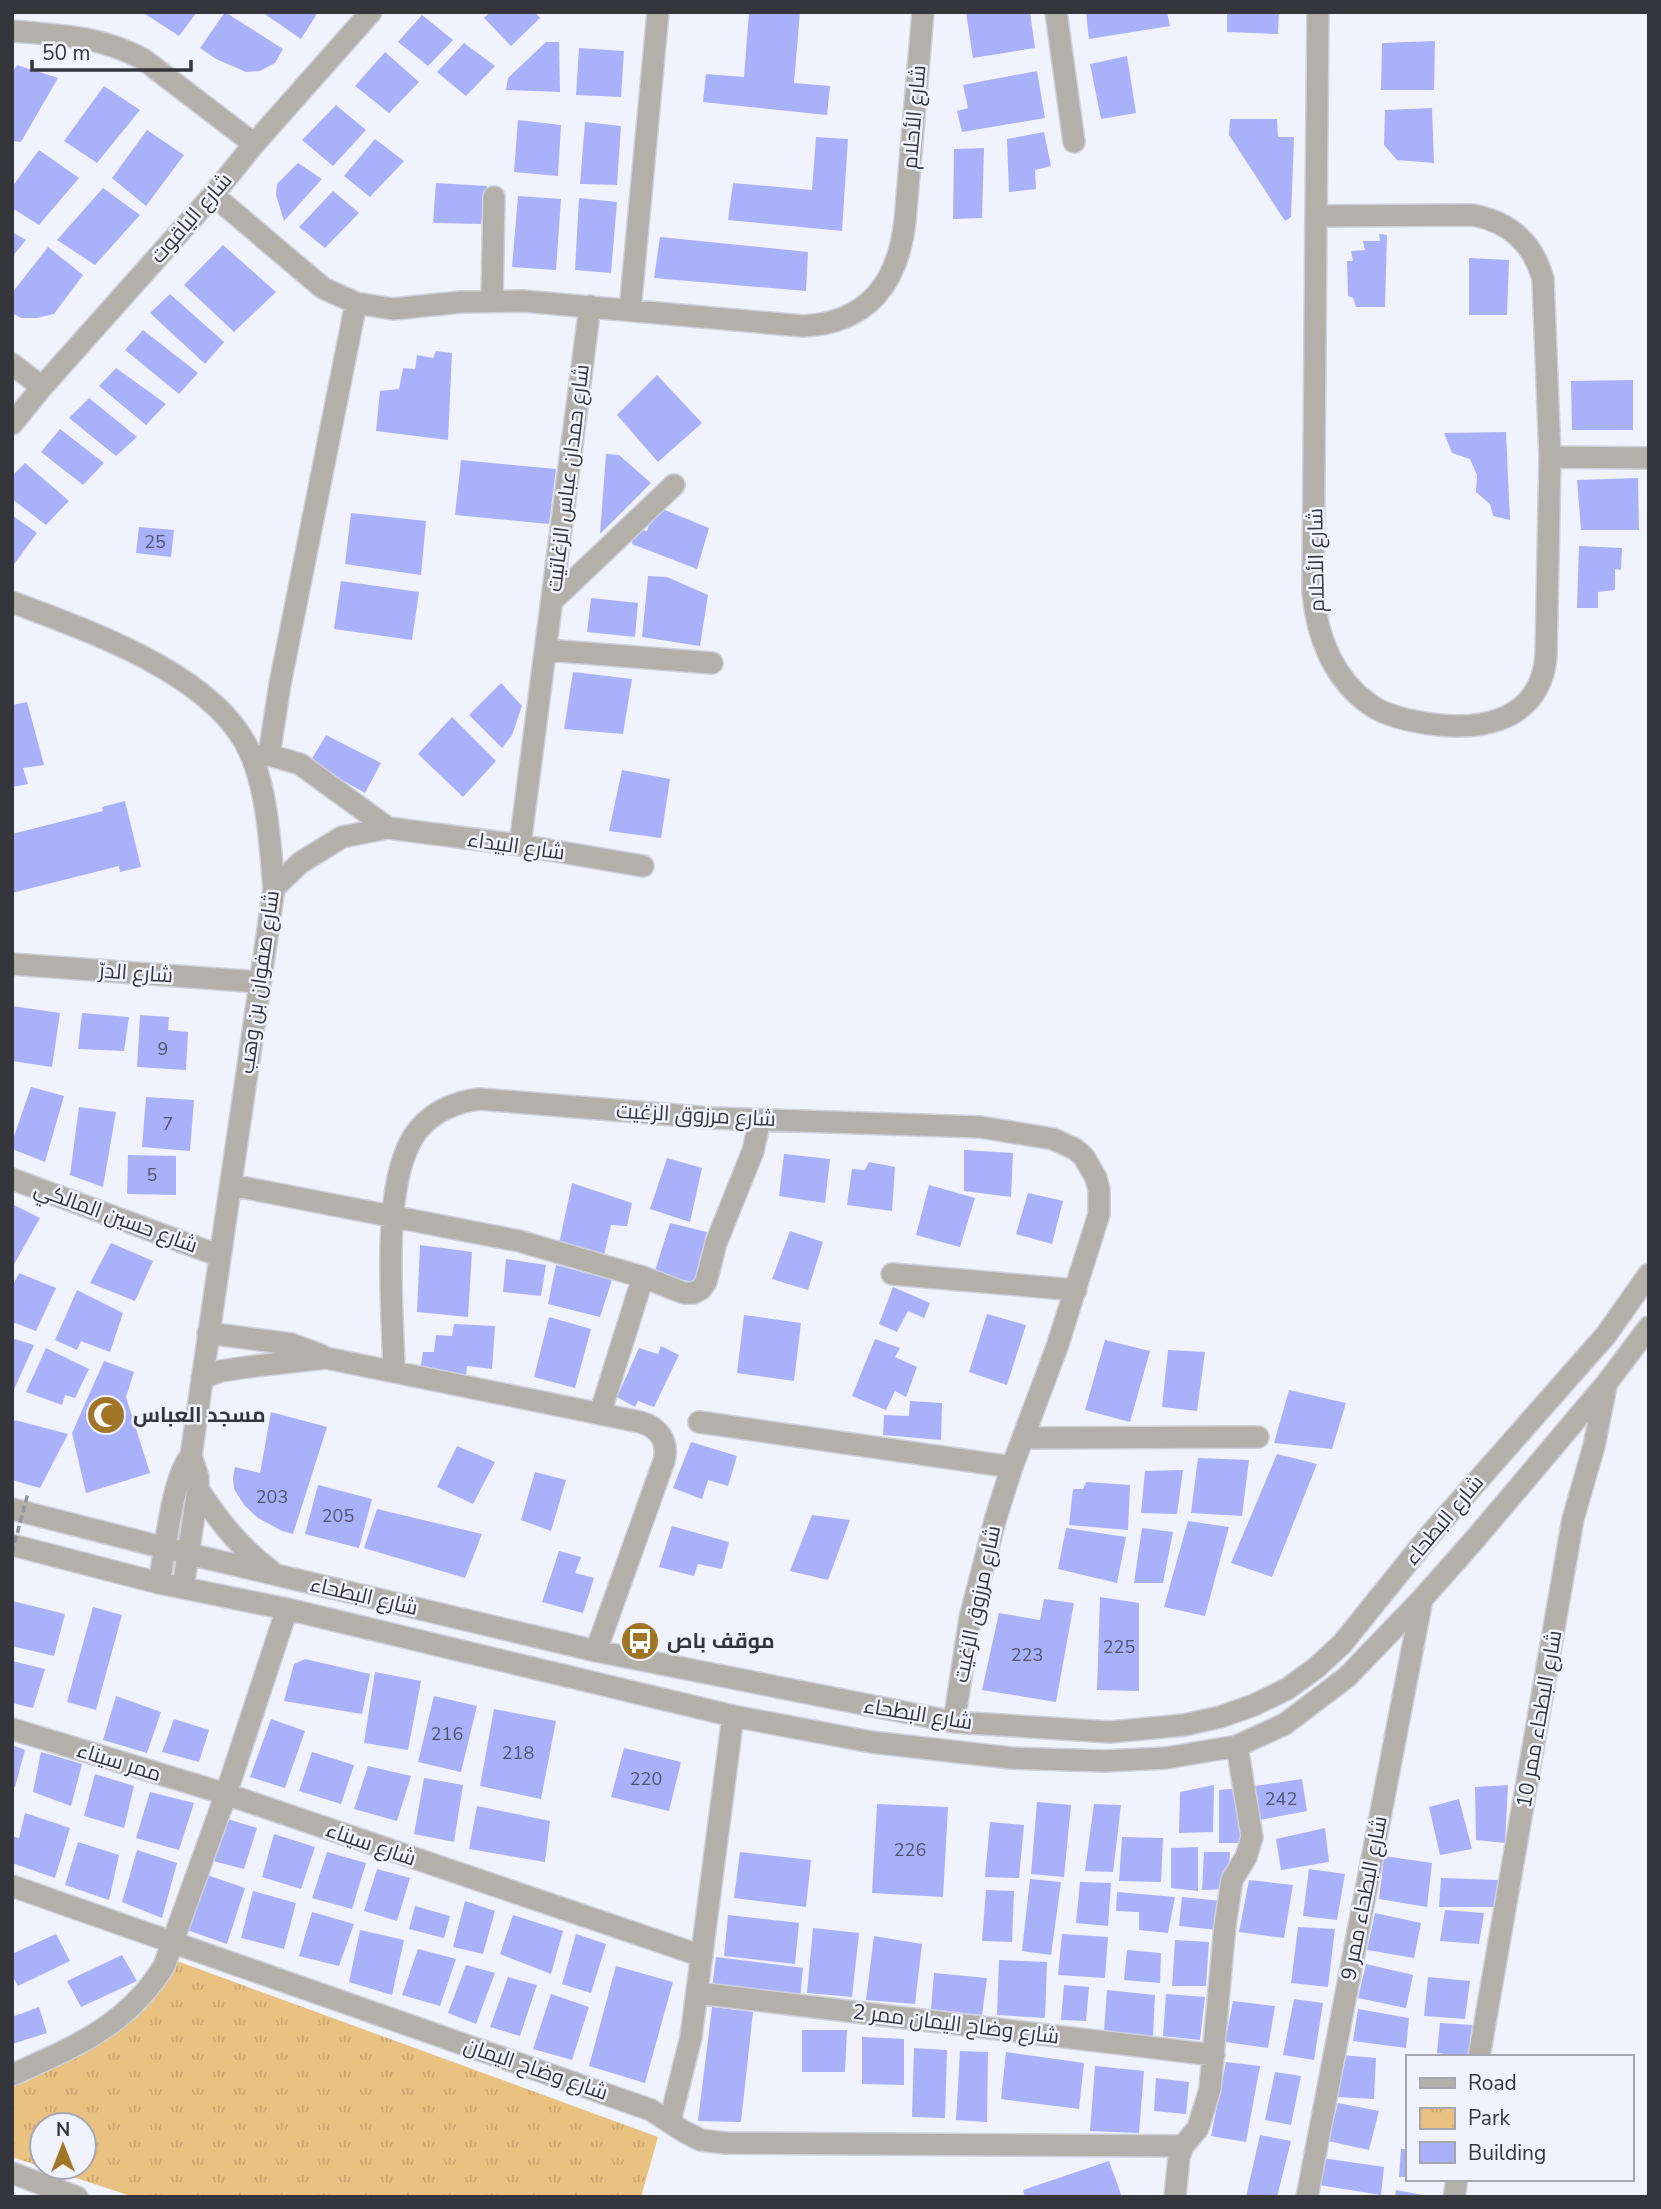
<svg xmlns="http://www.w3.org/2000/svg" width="1661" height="2209" viewBox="0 0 1661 2209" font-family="'Nunito Sans',Cairo,sans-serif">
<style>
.park{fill:url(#park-tufts);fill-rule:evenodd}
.building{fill:#aab1fb}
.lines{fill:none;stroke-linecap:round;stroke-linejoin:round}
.minor-casing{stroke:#ced0db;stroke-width:24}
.minor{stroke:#b3afa9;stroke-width:21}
.path-bridge{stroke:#93949e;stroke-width:3.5;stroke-dasharray:7 3.5;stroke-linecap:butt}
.labels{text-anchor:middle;stroke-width:5;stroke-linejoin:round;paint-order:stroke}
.number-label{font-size:18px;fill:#52546c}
.street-label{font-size:21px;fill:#35353c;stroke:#f0f2fe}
.poi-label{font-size:21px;font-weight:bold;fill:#35353c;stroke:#f0f2fe;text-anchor:start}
</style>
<defs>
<pattern id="park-tufts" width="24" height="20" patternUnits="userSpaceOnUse" patternTransform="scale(1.75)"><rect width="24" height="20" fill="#e9c181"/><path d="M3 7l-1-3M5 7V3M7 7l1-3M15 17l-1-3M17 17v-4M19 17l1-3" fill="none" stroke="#c8a670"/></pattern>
</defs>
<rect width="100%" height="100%" fill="#f0f2fe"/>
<path class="park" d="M177,1961L658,2137L641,2197H134L12,2157V2082L137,1999ZM42,2125H84V2167H42Z"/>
<path class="building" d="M142,12H197L179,36Z
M225,12L283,49L275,63L260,71L246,72L216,59L200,48Z
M262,12H318L301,39Z
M490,12H535L540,18L511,46L484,18Z
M749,12H800L794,83L830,86L827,115L703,102L706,74L744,77Z
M966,12H1030L1035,48L973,58Z
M1086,12H1167L1170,26L1089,39Z
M1227,12H1279L1278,34L1227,32Z
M422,15L453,40L428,66L398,42Z
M1435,41L1434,90H1381L1382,43Z
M546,42H559L560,92L506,90L508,78Z
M464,43L495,66L466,96L437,72Z
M579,48L624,51L621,97L576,95Z
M385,52L419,82L389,113L355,86Z
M1127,56L1136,113L1101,119L1090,64Z
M17,65L58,78L21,142L12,141V73Z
M1037,71L1045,118L962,132L957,111L968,108L963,85Z
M104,86L140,110L97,163L64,141Z
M336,105L366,130L333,166L302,140Z
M1432,108L1434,163L1397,160L1384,145L1385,110Z
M1230,119H1277L1278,137H1294L1291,217L1285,221L1229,135Z
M518,120L561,125L558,176L514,172Z
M585,122L621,126L617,185L580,184Z
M147,130L184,155L146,206L112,178Z
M1044,132L1051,166L1035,170L1036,189L1009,192L1007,139Z
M816,137L848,139L842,231L728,220L733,183L812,190Z
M375,139L404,161L370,197L344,176Z
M984,148L982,218L953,219L954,149Z
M39,150L79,178L39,225L12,208V187Z
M298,163L322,179L284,221L276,195L277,184Z
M436,183L487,186L481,224L433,223Z
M103,188L140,215L95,265L57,240Z
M333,191L359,213L325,248L299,227Z
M518,196L561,199L556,270L512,267Z
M579,198L617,202L611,273L575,270Z
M12,232L26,240L12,257Z
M1379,234L1387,235L1385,307H1356L1353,298L1348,296L1347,261H1353L1351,251L1365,250L1363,241H1380Z
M660,237L808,252L806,291L654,278Z
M223,245L276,292L234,332L184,285Z
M48,247L83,275L54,314L37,318H21L12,313V293Z
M1469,258L1509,260L1507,315H1469Z
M170,294L224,342L205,364L150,313Z
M143,330L198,373L179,394L125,350Z
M436,351L452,353L448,440L376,431L380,391L399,389L403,368L415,369L417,355L433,358Z
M116,368L166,404L146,425L99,386Z
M657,375L702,423L658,462L617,415Z
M1633,380V430H1572L1571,381Z
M89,398L137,437L116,456L69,418Z
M60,429L104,463L83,485L41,452Z
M1506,432L1510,520L1493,516L1490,504L1476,492L1477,475L1470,459L1452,453L1444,433Z
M606,454L619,455L651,483L600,534Z
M461,460L556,469L549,524L455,515Z
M25,463L69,501L46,525L12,499V476Z
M1638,478L1639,530H1581L1577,480Z
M655,506L709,528L697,569L632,544L634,530L647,531Z
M351,513L426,521L421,575L345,564Z
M12,515L37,533L12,567Z
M139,527L174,530L171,557L136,553Z
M1579,546L1622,548L1621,570L1615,569V590L1598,592V608H1577Z
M648,576L667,577L708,595L700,646L642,637Z
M341,581L419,592L412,640L334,629Z
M591,598L638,603L635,637L587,632Z
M573,672L632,679L623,734L564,729Z
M501,683L522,706L512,735L502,748L469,715Z
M27,702L44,765L23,768L28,784L12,787V705Z
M452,717L496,761L463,797L418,754Z
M326,735L381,763L365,793L310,762Z
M622,770L670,779L661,838L609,831Z
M125,801L141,867L120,872L119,866L12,893V834L103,811L102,807Z
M12,1006L60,1013L52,1067L12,1061Z
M82,1013L129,1017L124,1051L78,1049Z
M140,1015L169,1017L168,1030L188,1032L186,1070L137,1067Z
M31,1087L64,1096L45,1162L12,1149V1142Z
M146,1097L194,1100L190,1151L142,1147Z
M79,1107L116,1112L103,1187L70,1175Z
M964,1150L1013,1153L1011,1197L964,1191Z
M784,1154L830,1159L825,1203L779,1196Z
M128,1155L176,1156V1195L127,1194Z
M667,1158L702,1168L690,1222L650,1209Z
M869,1162L895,1167L892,1211L847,1205L852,1169L865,1170Z
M572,1183L632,1203L627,1226L611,1225L604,1255L559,1244Z
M929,1185L975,1198L960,1247L916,1235Z
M1028,1193L1063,1201L1052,1244L1016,1234Z
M12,1204L40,1218L12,1268Z
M670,1223L707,1232L694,1282L654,1274Z
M790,1231L823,1242L808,1290L772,1279Z
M111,1243L153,1261L135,1301L90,1283Z
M420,1245L472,1252L468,1317L417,1312Z
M506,1259L546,1265L541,1296L503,1292Z
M556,1265L612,1280L600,1317L548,1304Z
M19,1273L56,1288L36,1331L12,1322V1287Z
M893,1287L930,1303L924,1318L908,1311L897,1332L879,1324Z
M77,1290L123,1313L110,1352L81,1341L77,1350L55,1340Z
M987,1314L1026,1325L1007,1385L969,1372Z
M744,1315L801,1323L794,1381L737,1373Z
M549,1317L591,1329L575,1388L534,1377Z
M454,1324L495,1326L492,1369L467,1366L466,1376L420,1370L423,1352H434L436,1335L452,1336Z
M12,1338L34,1345L12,1394Z
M875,1339L900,1348L895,1357L917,1367L906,1397L895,1391L886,1410L852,1396Z
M1105,1340L1150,1351L1130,1422L1085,1410Z
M661,1346L679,1355L654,1407L638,1401L635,1407L617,1397L639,1348L658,1354Z
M46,1348L89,1369L75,1398L65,1395L62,1405L26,1392Z
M1168,1350L1205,1352L1197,1411L1162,1407Z
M104,1361L134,1372L126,1397L150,1473L86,1493L72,1433Z
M1289,1390L1346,1403L1332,1449L1274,1443Z
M910,1401L942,1403L941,1440L883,1435L884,1415L909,1416Z
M271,1412L327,1427L293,1534L282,1531L258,1518L244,1505L234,1489L233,1478L235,1467L260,1473Z
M15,1420L68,1434L40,1488L12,1480V1425Z
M691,1442L737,1456L728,1486L708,1480L702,1499L673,1488Z
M457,1446L495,1462L473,1504L437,1487Z
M1277,1454L1317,1464L1272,1577L1231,1563Z
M1198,1458L1249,1460L1242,1516L1191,1513Z
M1183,1470L1177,1514L1141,1513L1145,1471Z
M535,1472L566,1480L551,1531L521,1520Z
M1086,1482L1130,1485L1128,1530L1069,1525L1073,1489H1083Z
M318,1485L372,1499L359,1548L305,1534Z
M377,1509L482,1534L465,1578L364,1548Z
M812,1515L850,1520L828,1580L790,1571Z
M1188,1521L1229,1527L1205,1616L1164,1607Z
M672,1526L729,1542L722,1569L698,1564L694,1576L659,1567Z
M1066,1528L1126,1537L1117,1583L1058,1569Z
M1142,1528L1173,1532L1163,1583H1134Z
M559,1551L581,1557L575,1573L594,1578L583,1613L542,1602Z
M1100,1597L1139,1603V1691L1097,1690Z
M1044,1599L1074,1603L1056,1702L982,1690L999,1613L1040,1620Z
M12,1601L65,1614L54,1656L12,1646Z
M93,1607L122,1615L96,1710L67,1702Z
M305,1659L370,1674L362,1714L284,1701L294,1664Z
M12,1661L45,1669L33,1708L12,1703Z
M375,1672L421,1681L408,1750L364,1743Z
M116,1696L161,1712L147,1753L103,1740Z
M434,1696L477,1706L461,1772L418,1762Z
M494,1709L556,1721L541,1799L480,1786Z
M174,1719L209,1730L199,1762L162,1752Z
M271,1719L305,1731L285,1788L250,1777Z
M12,1745L25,1750L15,1787L12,1786Z
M624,1748L681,1762L669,1811L611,1797Z
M41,1752L82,1764L71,1806L33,1792Z
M312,1752L354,1765L341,1804L299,1791Z
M368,1766L411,1776L397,1821L354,1809Z
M95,1774L134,1786L124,1828L84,1816Z
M424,1778L463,1785L454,1842L414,1834Z
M1302,1779L1307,1811L1260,1820L1254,1786Z
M1214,1785L1213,1832L1179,1833L1180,1792Z
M1508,1785L1505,1843L1476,1840L1475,1787Z
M1241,1788L1243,1843H1219V1790Z
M150,1792L194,1803L179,1850L136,1838Z
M1459,1799L1472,1849L1440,1855L1429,1807Z
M1037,1802L1071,1805L1064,1877L1031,1874Z
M877,1804L948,1807L943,1897L872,1893Z
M1094,1804L1121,1805L1113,1872L1085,1871Z
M477,1806L550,1821L545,1862L469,1849Z
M25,1813L70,1828L55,1878L12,1863V1836L19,1838Z
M221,1817L257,1828L244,1869L209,1860Z
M990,1822L1024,1825L1019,1878L985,1877Z
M1325,1828L1329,1862L1281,1870L1276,1839Z
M274,1834L315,1847L301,1889L262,1877Z
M1122,1837L1163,1838L1161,1882L1119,1881Z
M78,1842L119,1855L109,1900L65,1885Z
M1198,1847V1891L1171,1888V1848Z
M137,1850L177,1863L162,1918L122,1902Z
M327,1852L366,1863L352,1909L312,1898Z
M740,1852L811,1860L806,1907L734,1898Z
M1204,1852H1230L1227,1889L1202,1890Z
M1384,1856L1432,1863L1427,1907L1379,1899Z
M377,1869L410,1878L397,1921L364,1911Z
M1309,1869L1345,1874L1337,1920L1303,1916Z
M204,1874L245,1888L227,1944L187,1930Z
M1441,1878L1499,1880L1497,1907H1439Z
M1030,1879L1061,1882L1051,1955L1022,1951Z
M1249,1880L1293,1885L1284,1938L1239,1932Z
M1080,1882L1111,1883L1108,1926L1076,1923Z
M986,1890L1014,1891L1012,1942L982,1941Z
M253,1891L296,1903L284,1949L241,1938Z
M1117,1892L1175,1897L1168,1933L1139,1930V1912L1116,1911Z
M1182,1897L1222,1901L1218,1930L1179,1926Z
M465,1901L495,1911L483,1954L453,1947Z
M415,1906L450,1916L444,1938L409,1929Z
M1445,1910L1484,1913L1479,1944L1440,1941Z
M312,1912L354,1924L339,1966L299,1956Z
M1375,1913L1421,1923L1414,1958L1367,1950Z
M513,1915L563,1931L551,1974L500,1954Z
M728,1915L799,1923L795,1964L724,1956Z
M1298,1927L1335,1929L1328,1987L1291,1983Z
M813,1928L859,1933L852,1997L807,1993Z
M360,1930L404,1940L392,1995L349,1982Z
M56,1934L70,1961L18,1986L12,1975V1954Z
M576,1934L606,1944L591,1993L562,1984Z
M1062,1934L1108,1937L1105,1978L1058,1975Z
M874,1936L922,1944L915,2004L866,2000Z
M1175,1940L1209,1942L1206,1986H1172Z
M418,1949L456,1959L440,2006L402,1995Z
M1127,1950L1161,1953L1160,1983L1124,1980Z
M122,1955L137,1981L81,2007L67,1981Z
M716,1957L803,1968L800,1998L712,1988Z
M999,1960L1047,1962L1045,2018L997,2015Z
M1366,1964L1413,1975L1406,2008L1358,1998Z
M466,1965L495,1973L476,2024L448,2013Z
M616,1966L673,1982L645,2083L589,2066Z
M934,1973L987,1978L982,2015L931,2009Z
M508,1977L537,1985L520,2036L490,2027Z
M1428,1977L1470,1981L1465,2019L1424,2016Z
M1064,1985L1089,1987L1086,2021L1061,2020Z
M1107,1990L1155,1995L1153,2037L1104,2031Z
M551,1994L589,2007L572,2060L533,2049Z
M1166,1994L1205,1997L1200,2040L1163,2036Z
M1294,1999L1323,2003L1314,2060L1283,2055Z
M1233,2001L1275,2006L1268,2048L1225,2042Z
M39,2007L47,2033L12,2044V2017Z
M712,2007L753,2012L741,2122L698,2121Z
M1358,2009L1409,2018L1406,2048L1353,2041Z
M1440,2023L1472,2025L1468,2057L1437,2053Z
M802,2030H847L845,2072H802Z
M862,2037L904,2039V2085L862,2084Z
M914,2048L947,2050L945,2118L912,2117Z
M960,2051L988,2052L987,2122L956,2120Z
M1006,2052L1084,2063L1079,2109L1001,2099Z
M1340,2055L1376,2058L1374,2099L1337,2097Z
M1226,2062L1260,2066L1246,2142L1211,2136Z
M1095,2066L1144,2071L1139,2133L1090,2131Z
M1275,2072L1301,2076L1291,2125L1265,2120Z
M1156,2078L1189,2082L1186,2114L1154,2111Z
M1338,2103L1379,2111L1369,2150L1328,2141Z
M1260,2135L1291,2141L1277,2197H1246Z
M1401,2149H1407V2177H1399Z
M1322,2158L1384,2167L1381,2195L1319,2185Z
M1109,2161L1122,2197H1025L1023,2190Z
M1396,2190L1423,2195V2197H1395Z"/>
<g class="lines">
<defs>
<path id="minor" d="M1056,12L1074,142
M12,31C60,35 100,36 143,59L254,144
M213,195L323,288L356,303L393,309L461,302L523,301L803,326C868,323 898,283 905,221L923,12
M1473,215C1510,222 1533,243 1543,279L1550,457L1546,656C1540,727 1470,733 1414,721C1399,718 1381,713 1369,704C1333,678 1317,636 1313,593L1316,216Z
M1316,216L1318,12
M492,300L494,197
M630,310L658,12
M12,364L42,387
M12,424L42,387L213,195L254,144L371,12
M1550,457L1648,458
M552,601L674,485
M12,602C88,631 220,675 252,757C268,797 270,846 274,888L191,1456L198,1477V1489L183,1588
M546,650L712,663
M269,755L280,684L356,303
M255,756L269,755L300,764L388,828
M520,845L590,306
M274,888L300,863L342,837L388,828L520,845L643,866
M12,964L260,982
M12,1179L220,1256
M231,1185L519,1241L643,1277L684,1293H693L701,1289L706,1282L716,1243L753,1151L760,1120
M892,1274L1076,1290
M208,1333L291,1344L321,1355
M394,1372C393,1310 379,1179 418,1130C434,1111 455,1102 479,1099L711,1118L980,1127L1053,1139L1075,1149L1084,1157L1096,1178L1099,1190V1214L1057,1347L1012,1467L996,1517L970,1618L954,1722
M202,1378L221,1371L247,1367L326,1358L640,1422C659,1427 669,1442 664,1461L596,1651
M600,1414L643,1277
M699,1422L1012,1467
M1023,1438L1258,1437
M198,1489C219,1521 240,1548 271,1571
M12,1509L189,1554L596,1651L954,1722L1110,1732L1184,1725L1220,1717L1254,1705L1287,1689L1316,1668L1342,1644L1429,1536L1606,1335L1649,1274
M12,1545L159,1583L287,1609L733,1716L871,1742L1011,1758L1104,1761L1166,1758L1237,1746L1285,1724L1347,1677L1422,1599L1476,1538L1606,1384L1649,1327
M159,1583C165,1553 172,1476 191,1456
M12,1729L226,1794L702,1956
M12,1886L651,2110L683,2131L701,2140L725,2143L1183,2146
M697,1993L1214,2055
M1479,2057L1573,1519L1594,1446L1606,1386
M12,2075C74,2047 127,2026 164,1966L226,1794L287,1609
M670,2121L691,2037L733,1716
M12,2173L77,2197
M1175,2197L1179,2157L1183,2146L1198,2128L1210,2089L1225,1925L1232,1880L1246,1857L1252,1837L1237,1746
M1307,2197L1422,1599
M1454,2197L1457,2179"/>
</defs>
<use href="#minor" class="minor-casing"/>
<use href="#minor" class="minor"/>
<path class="path-bridge" d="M12,1553L28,1493"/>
</g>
<defs>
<symbol id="mosque-disc" viewBox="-11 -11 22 22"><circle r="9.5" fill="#a07626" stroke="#f0f2fe"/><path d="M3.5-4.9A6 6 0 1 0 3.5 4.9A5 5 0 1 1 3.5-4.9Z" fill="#fff"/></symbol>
<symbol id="bus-disc" viewBox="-11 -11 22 22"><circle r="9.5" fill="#a07626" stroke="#f0f2fe"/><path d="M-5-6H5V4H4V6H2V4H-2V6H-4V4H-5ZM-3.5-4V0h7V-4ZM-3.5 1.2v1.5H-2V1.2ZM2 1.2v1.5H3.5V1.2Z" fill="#fff"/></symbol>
</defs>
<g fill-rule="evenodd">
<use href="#mosque-disc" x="84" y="1393" width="44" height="44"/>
<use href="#bus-disc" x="618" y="1619" width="44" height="44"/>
</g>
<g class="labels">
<g class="number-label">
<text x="155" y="548">25</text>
<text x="163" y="1055">9</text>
<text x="168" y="1130">7</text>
<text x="152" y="1181">5</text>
<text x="272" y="1503">203</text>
<text x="338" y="1522">205</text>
<text x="1119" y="1653">225</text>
<text x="1027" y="1661">223</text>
<text x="447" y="1740">216</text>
<text x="518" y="1759">218</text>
<text x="646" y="1785">220</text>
<text x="1281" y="1805">242</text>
<text x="910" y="1856">226</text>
</g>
<g class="street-label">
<text transform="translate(914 117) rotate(-85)" y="7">شارع الأحلام</text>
<text transform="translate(191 218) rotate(-49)" y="7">شارع الياقوت</text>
<text transform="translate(568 478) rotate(-83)" y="7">شارع حمدان عباس الزغاتيت</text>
<text transform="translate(1316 560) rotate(-91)" y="7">شارع الأحلام</text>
<text transform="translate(516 846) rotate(8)" y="7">شارع البيداء</text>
<text transform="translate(136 973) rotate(4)" y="7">شارع الدرّ</text>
<text transform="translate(259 982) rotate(-82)" y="7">شارع صفوان بن وهب</text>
<text transform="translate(696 1115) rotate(3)" y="7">شارع مرزوق الزغيت</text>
<text transform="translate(116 1217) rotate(20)" y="7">شارع حسين المالكي</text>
<text transform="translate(1444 1520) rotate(-50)" y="7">شارع البطحاء</text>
<text transform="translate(364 1596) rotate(13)" y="7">شارع البطحاء</text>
<text transform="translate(977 1604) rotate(-78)" y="7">شارع مرزوق الزغيت</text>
<text transform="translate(918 1714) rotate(9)" y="7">شارع البطحاء</text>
<text transform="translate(1539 1719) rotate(-80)" y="7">شارع البطحاء ممر 10</text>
<text transform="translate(119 1762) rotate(17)" y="7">ممر سيناء</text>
<text transform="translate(371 1844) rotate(19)" y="7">شارع سيناء</text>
<text transform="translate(1364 1898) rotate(-79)" y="7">شارع البطحاء ممر 9</text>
<text transform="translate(956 2024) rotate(7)" y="7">شارع وضاح اليمان ممر 2</text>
<text transform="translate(536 2069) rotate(19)" y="7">شارع وضاح اليمان</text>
</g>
<g class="poi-label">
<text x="133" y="1422">مسجد العباس</text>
<text x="667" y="1648">موقف باص</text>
</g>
</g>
<rect width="1661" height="2209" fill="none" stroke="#35353c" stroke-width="28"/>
<rect x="1406" y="2055" width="228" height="126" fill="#f0f2fe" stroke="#a5a6b0" stroke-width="2"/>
<rect x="1420" y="2078" width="35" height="10" fill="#b3afa9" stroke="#a5a6b0" stroke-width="2"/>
<text x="1468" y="2090" font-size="21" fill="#35353c">Road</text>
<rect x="1420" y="2108" width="35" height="21" fill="url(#park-tufts)" stroke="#a5a6b0" stroke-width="2"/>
<text x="1468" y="2125" font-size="21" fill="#35353c">Park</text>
<rect x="1420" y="2142" width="35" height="21" fill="#aab1fb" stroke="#a5a6b0" stroke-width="2"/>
<text x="1468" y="2160" font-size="21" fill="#35353c">Building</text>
<g transform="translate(63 2146)"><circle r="33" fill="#f0f2fe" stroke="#a5a6b0" stroke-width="2"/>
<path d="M0-5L12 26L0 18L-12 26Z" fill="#a07626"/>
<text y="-10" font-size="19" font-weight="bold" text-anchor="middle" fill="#35353c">N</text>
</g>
<path d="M32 60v10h159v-10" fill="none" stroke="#35353c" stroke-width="3.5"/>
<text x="42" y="60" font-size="21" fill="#35353c" stroke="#f0f2fe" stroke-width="5" paint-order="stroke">50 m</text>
</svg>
